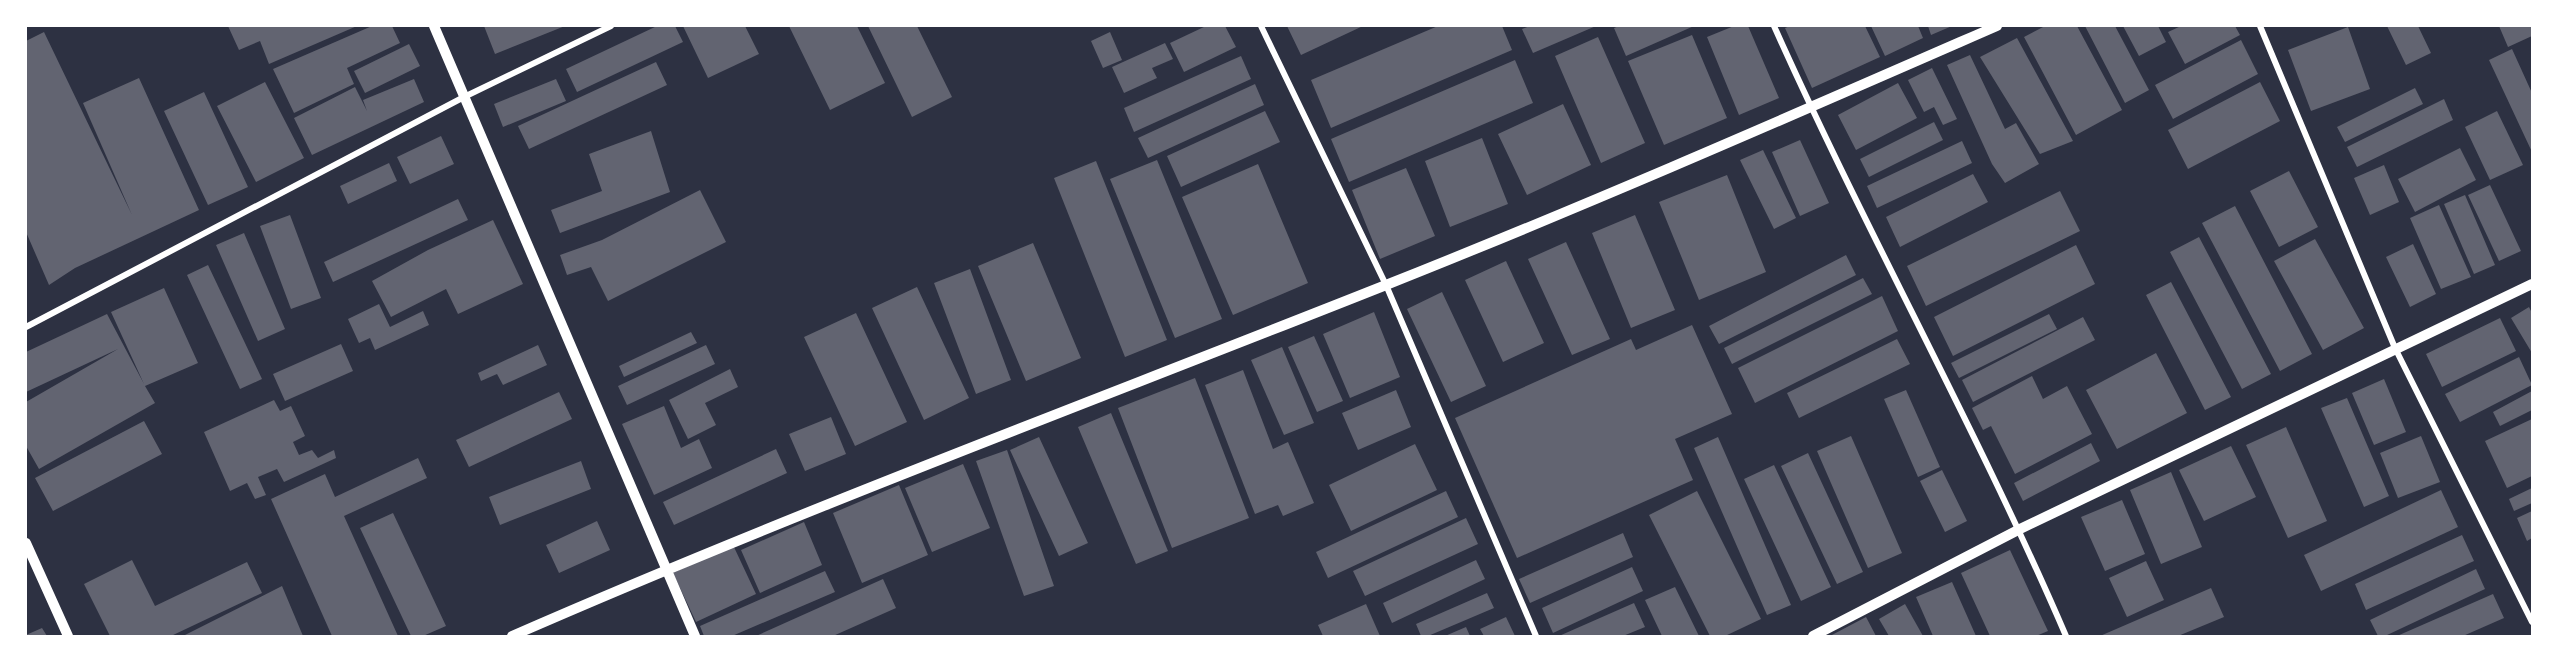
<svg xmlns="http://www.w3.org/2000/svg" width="2558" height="662" viewBox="0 0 2558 662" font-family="Georgia,serif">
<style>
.building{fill:#626471}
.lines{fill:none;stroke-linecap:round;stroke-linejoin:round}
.minor{stroke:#fff;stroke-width:6}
.tertiary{stroke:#fff;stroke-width:10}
</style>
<rect width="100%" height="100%" fill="#2d3142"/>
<path class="building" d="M228,26H357L269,64L260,41L239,50Z
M372,26H392L400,43L347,68L354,84L294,113L273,69Z
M484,26H565L495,54Z
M657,26H675L683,42L577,92L566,69Z
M683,26H745L759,54L708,78Z
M789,26H857L885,83L830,110Z
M868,26H917L952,97L912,117Z
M1206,26H1225L1236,47L1184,72L1170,43Z
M1287,26H1363L1301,55Z
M1438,26H1502L1512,50L1331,128L1311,80Z
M1530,26H1596L1533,53L1522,29Z
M1619,26H1694L1626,56L1614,28Z
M1734,26H1748L1779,98L1739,115L1707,37Z
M1790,26H1865L1880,57L1812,88L1785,28Z
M1871,26H1918L1923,38L1885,56Z
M1928,26H1952L1931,35Z
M2045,26H2077L2122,110L2076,135L2024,37Z
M2085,26H2115L2149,90L2125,103Z
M2123,26H2158L2166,42L2139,56Z
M2181,26H2235L2240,35L2185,64L2168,32Z
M2387,26H2418L2431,53L2406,65Z
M2499,26H2532V36L2508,47Z
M2348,27L2370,89L2311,111L2288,50Z
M44,32L132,215L83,103L139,78L199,210L75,268L49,285L26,232V41Z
M1110,32L1122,60L1103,68L1091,41Z
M1692,35L1727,118L1664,145L1628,61Z
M1598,37L1645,143L1601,163L1555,56Z
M2017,38L2073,141L2040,154L1980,57Z
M2241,40L2258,74L2173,119L2155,85Z
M1165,43L1173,59L1152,68L1157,78L1124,93L1112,67Z
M409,44L420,66L365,93L354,71Z
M2512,49L2532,93V152L2489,60Z
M1970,55L2005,129L2016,123L2039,164L2005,183L1992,164L1947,65Z
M1241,56L1251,79L1134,132L1124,108Z
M1515,60L1533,103L1349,182L1331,139Z
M656,62L667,85L529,149L518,126Z
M1932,68L1957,119L1943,125L1934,107L1924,112L1908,80Z
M414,79L424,102L312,155L294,118L355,87L367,111L363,100Z
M556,79L566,101L503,127L494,104Z
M265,82L304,158L256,182L217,106Z
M2260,82L2280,121L2188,169L2168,130Z
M1898,83L1917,118L1856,150L1838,115Z
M1255,84L1264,105L1148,158L1138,138Z
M2415,88L2423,104L2345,142L2337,127Z
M204,92L248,187L208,205L164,111Z
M2444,99L2453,120L2357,167L2347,147Z
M1563,104L1591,165L1527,195L1498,134Z
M1265,111L1280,142L1181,187L1167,156Z
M2497,111L2523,165L2490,180L2465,127Z
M1934,122L1943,140L1869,177L1860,159Z
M651,131L670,192L560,233L551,210L602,191L589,154Z
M441,136L454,164L410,184L397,157Z
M1482,138L1508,204L1450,227L1425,161Z
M1800,140L1829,203L1800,216L1772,152Z
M1962,141L1972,163L1877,208L1867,186Z
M2460,148L2476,180L2415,212L2398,179Z
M1763,150L1796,218L1774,229L1740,160Z
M1157,160L1222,319L1175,338L1110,179Z
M1096,161L1167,340L1125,357L1054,178Z
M389,163L397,181L348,204L340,186Z
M1258,164L1308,283L1233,315L1182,197Z
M2384,165L2399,202L2370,215L2354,178Z
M1406,168L1435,236L1380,259L1352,190Z
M2289,171L2318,227L2279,247L2250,191Z
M1973,174L1988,202L1900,247L1886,217Z
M1727,175L1766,272L1699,300L1659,202Z
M2490,185L2521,251L2499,261L2468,195Z
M700,190L726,242L608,301L591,267L567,275L560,255L602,240Z
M2060,191L2080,231L1926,306L1907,266Z
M2465,195L2495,265L2474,274L2444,204Z
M458,199L468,220L333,282L324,262Z
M2439,205L2471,277L2441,289L2410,218Z
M2235,206L2312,354L2280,371L2202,223Z
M290,215L321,298L291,309L260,226Z
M1635,215L1675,310L1631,328L1592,233Z
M493,220L523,284L458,314L446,289L391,317L372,281L428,250Z
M244,233L285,329L258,341L216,245Z
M2199,237L2271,374L2242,389L2170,252Z
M2315,239L2364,328L2323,350L2274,261Z
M1566,242L1610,339L1572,355L1528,259Z
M1033,243L1081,358L1026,381L978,266Z
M2413,244L2436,294L2410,307L2386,257Z
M2076,245L2095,284L1953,356L1934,317Z
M1846,255L1856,275L1719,344L1709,326Z
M1506,261L1544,343L1503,362L1465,280Z
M208,265L262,379L240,389L187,275Z
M970,269L1011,380L976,394L934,283Z
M1863,278L1872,294L1732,364L1724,348Z
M2171,282L2231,397L2205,410L2146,295Z
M917,287L969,398L924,420L872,308Z
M164,288L198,363L145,386L155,403L39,469L26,446V402L118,349L26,392V352L107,314L144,384L111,312Z
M1442,292L1486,386L1451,402L1407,309Z
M1882,296L1898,331L1755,403L1738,368Z
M379,304L390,327L423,311L429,325L375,350L370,338L359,343L348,319Z
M2529,307L2532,313V353L2511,318Z
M1374,312L1400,377L1350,398L1323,334Z
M856,313L907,422L855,446L804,337Z
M2049,314L2057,329L1959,378L1951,363Z
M2083,317L2095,340L1973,402L1962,380Z
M2500,318L2516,351L2442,387L2426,354Z
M1692,325L1732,414L1675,439L1693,480L1517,558L1455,418L1631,339L1636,350Z
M691,332L697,343L624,377L619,366Z
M1314,336L1343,401L1317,412L1288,347Z
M1897,339L1910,364L1799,418L1787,393Z
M341,344L353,371L285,401L273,374Z
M538,345L547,365L503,385L497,374L481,381L478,373Z
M706,345L715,364L627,405L618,386Z
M1282,347L1314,423L1284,435L1251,360Z
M2156,353L2187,413L2117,449L2086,390Z
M2519,357L2532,385L2460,422L2445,394Z
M730,369L738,387L705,403L716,425L688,439L669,400Z
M1243,370L1273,449L1288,442L1314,503L1283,516L1278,505L1255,514L1205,385Z
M2032,376L2043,399L2067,386L2092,434L2015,474L1991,426L1983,430L1972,408Z
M1195,378L1249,518L1172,548L1118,408Z
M2384,379L2406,432L2374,445L2352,393Z
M1396,390L1411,427L1358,450L1342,413Z
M1906,390L1940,467L1918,477L1884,399Z
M2532,391V410L2500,426L2493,412Z
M559,392L572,419L469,467L456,440Z
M2347,398L2389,496L2364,507L2321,408Z
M274,400L280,411L291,406L305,436L293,442L299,455L312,450L318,458L334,450L336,458L284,482L277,469L258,477L266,495L255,499L247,483L230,491L204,432Z
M664,406L681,448L699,439L712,468L654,495L622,424Z
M1111,413L1168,551L1136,564L1078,427Z
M831,417L846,454L805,471L789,434Z
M2532,419V476L2507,488L2485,441Z
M144,421L162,454L53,511L35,478Z
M2286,427L2327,521L2288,538L2246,445Z
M1851,436L1902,553L1868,568L1817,451Z
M2421,436L2440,482L2398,498L2380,453Z
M1039,437L1088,543L1059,556L1010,450Z
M1718,437L1791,605L1767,615L1694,448Z
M2091,443L2100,461L2023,501L2014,483Z
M1415,444L1437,490L1351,531L1329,485Z
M2231,446L2256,497L2204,521L2179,470Z
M776,449L787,473L674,525L663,502Z
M1007,450L1054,586L1024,596L976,461Z
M1808,453L1863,572L1837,584L1781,466Z
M418,458L427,478L344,516L398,636H332L271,499L325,474L335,497Z
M581,461L591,489L500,525L489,497Z
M963,464L990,528L932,552L905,488Z
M1774,465L1831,587L1801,601L1744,479Z
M1942,470L1967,521L1945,532L1920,481Z
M2171,472L2202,547L2161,564L2130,490Z
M899,485L928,555L862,583L833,513Z
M2532,488V503L2514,511L2509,499Z
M2441,490L2458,527L2321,591L2304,555Z
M1446,491L1458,517L1328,578L1316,552Z
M1697,491L1761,619L1725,636H1710L1649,515Z
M2122,500L2145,554L2105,571L2081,517Z
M2532,511V538L2527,541L2517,518Z
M393,513L446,626L423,636H411L360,528Z
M1466,518L1478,544L1365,596L1353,571Z
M597,521L610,550L559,573L546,545Z
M804,522L822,565L760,593L741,550Z
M1623,533L1633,557L1530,603L1519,579Z
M2462,535L2474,561L2366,610L2355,584Z
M733,545L756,594L696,622L673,573Z
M2010,550L2048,631L2036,636H1990L1961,573Z
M132,560L155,606L247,562L262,593L171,636H110L84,584Z
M1476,560L1485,579L1392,623L1383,603Z
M2146,561L2164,600L2127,617L2109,578Z
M1632,567L1643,591L1553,633L1542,608Z
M2476,569L2485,589L2385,636H2378L2370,620Z
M825,571L835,592L732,636H704L700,626Z
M883,579L896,608L833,636H756Z
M1952,582L1976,636H1933L1916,597Z
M282,586L303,636H183Z
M1675,587L1699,636H1662L1645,600Z
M2211,588L2224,617L2178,636H2100Z
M1487,593L1494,608L1428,636H1421L1416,624Z
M2493,594L2504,618L2463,636H2397Z
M1634,603L1645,627L1623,636H1559Z
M1366,604L1380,636H1323L1318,625Z
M1905,604L1923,636H1889L1879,619Z
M1506,617L1515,636H1484L1480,629Z
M1866,617L1876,636H1830Z
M1466,627L1470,636H1445Z
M42,628L47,636H26V635Z"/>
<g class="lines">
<path class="minor" d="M1261,26L1386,285L1536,636
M1774,26C1866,232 1977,429 2066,636
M2260,26L2395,348L2532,622
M26,327L464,97L611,26"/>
<path class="tertiary" d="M434,26L695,636
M26,543L68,636
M512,636C798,511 1091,402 1381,287C1588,205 1793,115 1997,26
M1813,636L2020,529L2532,284"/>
</g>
<rect width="2558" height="662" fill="none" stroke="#ffffff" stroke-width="54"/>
</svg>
